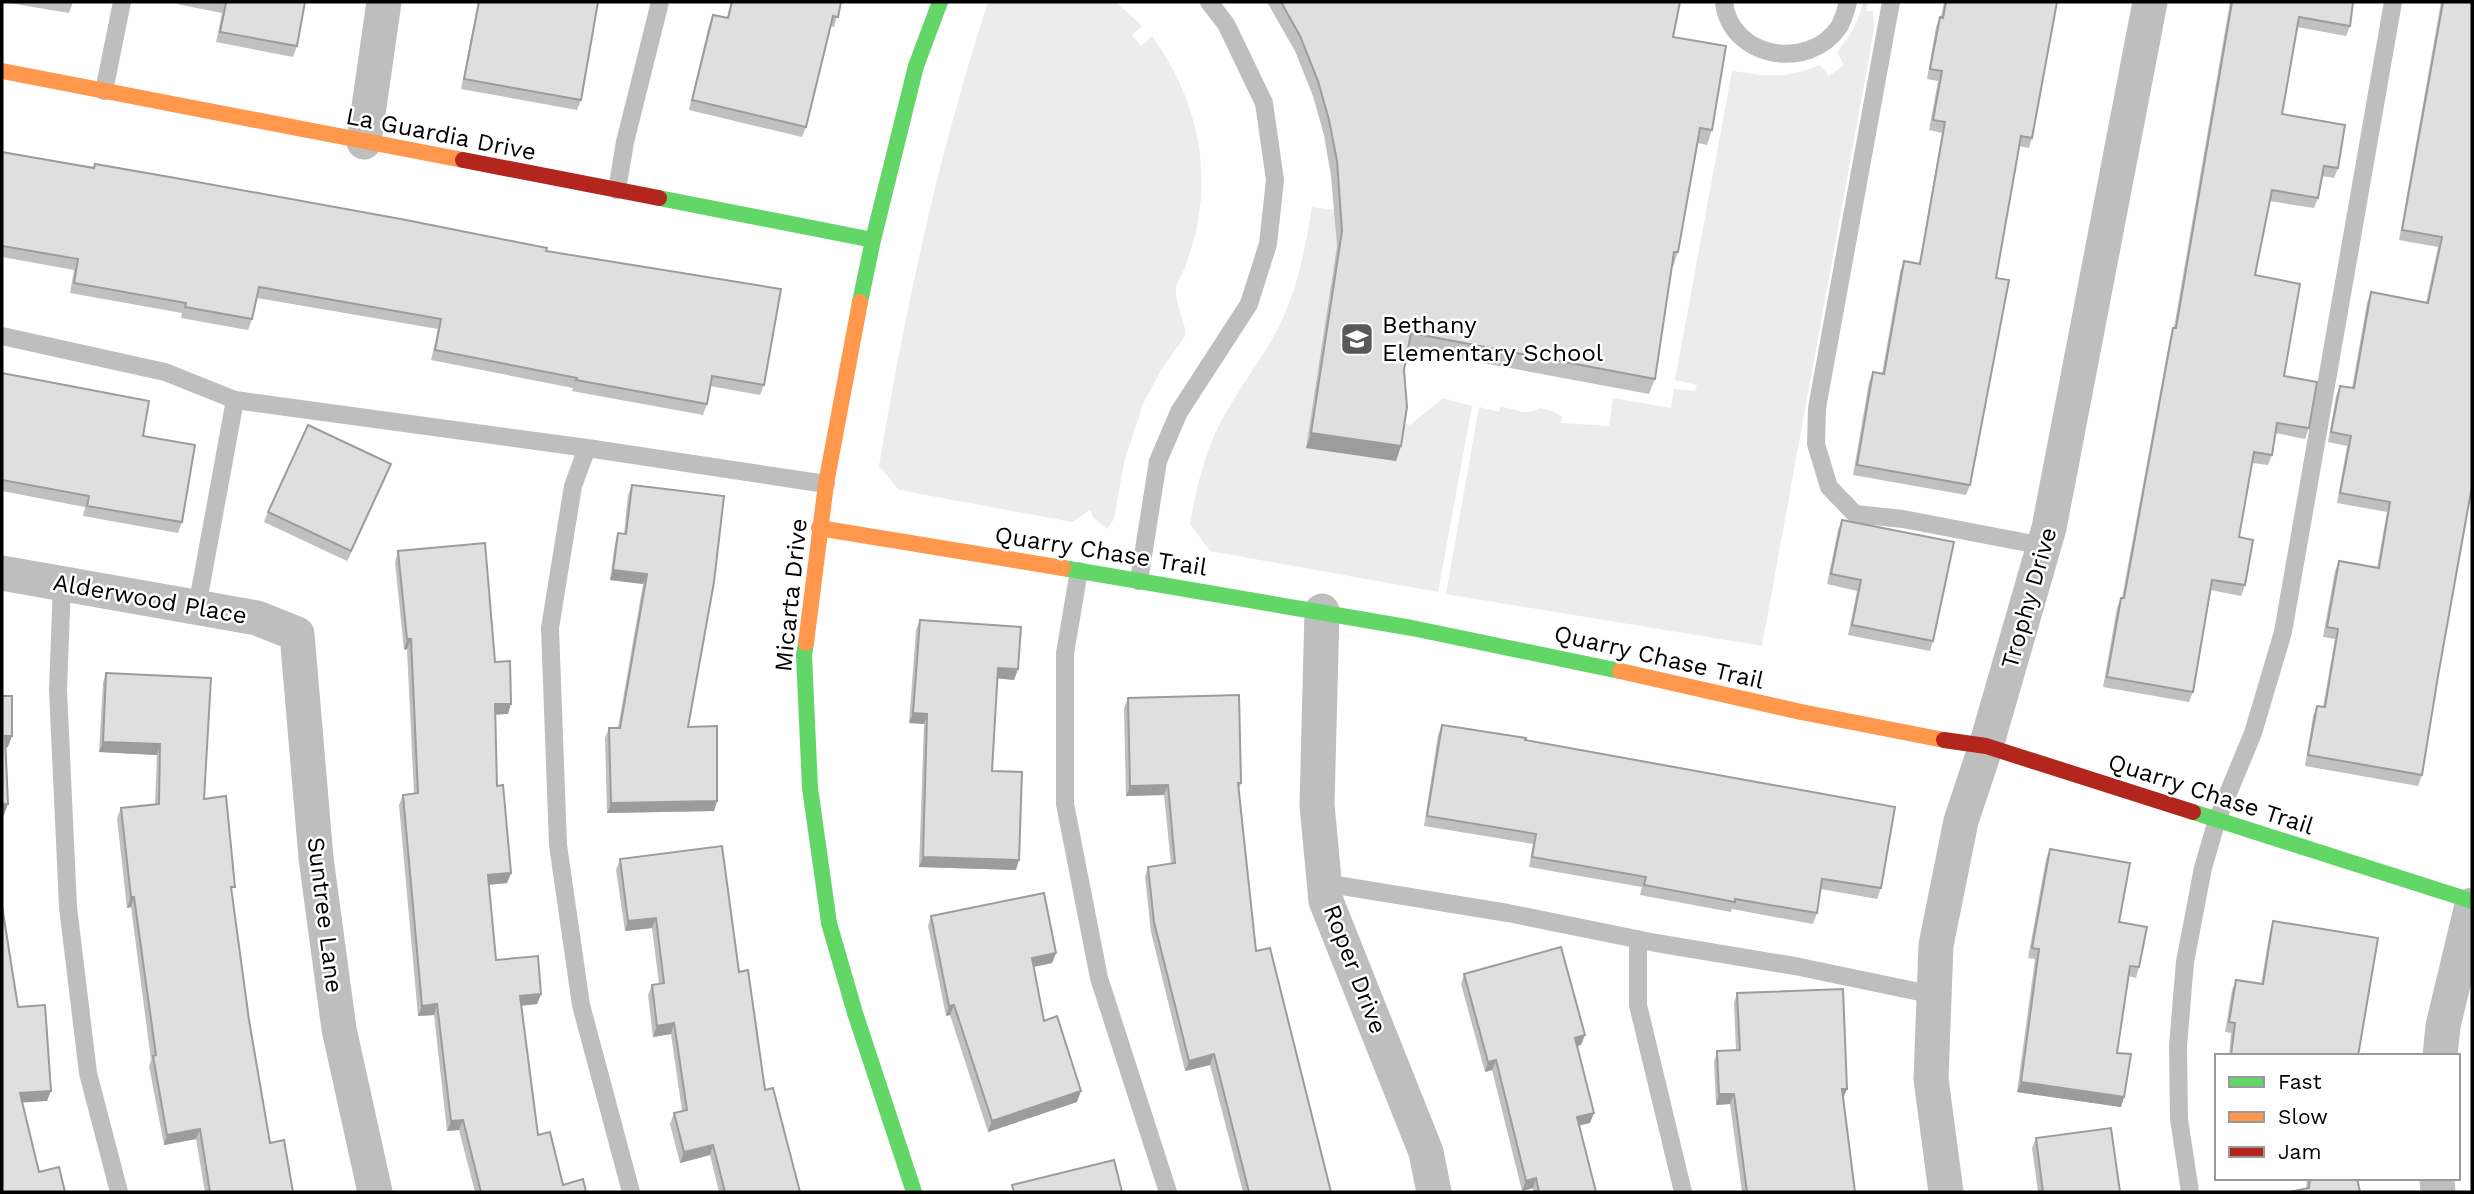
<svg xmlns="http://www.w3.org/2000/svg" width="2474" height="1194" viewBox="0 0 2474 1194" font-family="'Work Sans',sans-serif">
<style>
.green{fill:#ececec}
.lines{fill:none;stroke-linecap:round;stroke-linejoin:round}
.lane{stroke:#bebebe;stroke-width:18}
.street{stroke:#bebebe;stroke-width:35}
.fast{stroke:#63d668;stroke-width:16}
.slow{stroke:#ff974d;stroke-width:16}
.jam{stroke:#b3261e;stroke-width:16}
.wall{fill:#c0c0c0}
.shaded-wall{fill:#9c9c9c}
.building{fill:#dfdfdf;stroke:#9c9c9c;stroke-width:2}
.labels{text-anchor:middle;stroke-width:5;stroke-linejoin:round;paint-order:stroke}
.street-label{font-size:24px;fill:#000;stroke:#fff}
.poi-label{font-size:24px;fill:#000;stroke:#fff;text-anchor:start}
</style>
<rect width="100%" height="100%" fill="#fff"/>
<path class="green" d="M988,2H1116L1142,26L1132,35L1141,46L1152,36C1192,91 1211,158 1197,226C1194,240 1190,254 1185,267C1183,273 1177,281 1176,287C1174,296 1183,319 1185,329V336L1161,370L1143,404L1124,462L1114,519L1107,529L1093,517L1090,510L1072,522L899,490L879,466C905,308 939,153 988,2Z
M1863,2H1868L1867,11H1873L1874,30L1762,646L1446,594L1479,407L1499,412L1500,407C1517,408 1523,417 1540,408L1553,411L1562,417L1561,423L1609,426L1613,398L1671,408L1674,389L1695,391L1697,385L1675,380L1732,71C1770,76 1782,80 1820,65L1829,76L1844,65L1837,52C1850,36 1859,22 1863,2Z
M1312,207L1335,210L1337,246L1306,448L1395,461L1402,422L1410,425L1443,398L1472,406L1438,592L1210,551L1190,524C1195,494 1202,464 1214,436C1232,395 1263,361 1282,320C1298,285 1306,245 1312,207Z"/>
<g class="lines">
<path class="lane" d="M1724,2C1730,58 1808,72 1839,27C1843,20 1846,10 1848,2
M1891,2L1817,408L1816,444L1829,487L1855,514L1903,519L2044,546
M104,91L122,2
M617,190L625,142L660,2
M2,336L165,372L235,400
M1079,571L1065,653V804L1099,978L1168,1192
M1139,581L1158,461L1179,412L1249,304L1268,244L1275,180L1264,103L1226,24L1209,2
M62,584L58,690L68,907L88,1073L119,1192
M197,607L235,400L587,448
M1324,883L1508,913L1656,943L1795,966L1934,995
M1638,939V1005L1683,1192
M631,1192L581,1005L558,845L550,628L573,486L587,448L826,484
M2190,1192L2179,1119L2178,1046L2185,962L2203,868L2217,820L2253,733L2283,632L2393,2"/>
<path class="street" d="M364,142L384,2
M2,573L257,618L297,634L316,858L339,1029L375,1192
M1322,611L1317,805L1326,901L1426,1152L1434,1192
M2440,1056L2443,1026L2472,905
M2437,1178L2438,1192
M1946,1192L1931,1079L1936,945L1961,821L1986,746L2049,528L2150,2"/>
<path class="fast" d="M659,198L873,240
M860,302L873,240L916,66L940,2
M1063,568L1412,628L1620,671
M806,643L804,655L810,788L829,923L855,1013L914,1192
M2193,812L2472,901"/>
<path class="slow" d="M2,71L463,160
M819,528L1063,568
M806,643L826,484L860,302
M1620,671L1801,712L1944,740"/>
<path class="jam" d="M463,160L659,198
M1944,740L1986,746L2193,812"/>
</g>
<path class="wall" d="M3,2H73L69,13Z
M178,2H305L297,46L293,57L216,42L222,13L177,4Z
M478,2H598L581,100L577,110L461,89Z
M731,2H841L834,27L830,26L806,127L802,137L689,110L709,25L713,15L727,18Z
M1267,2H1680L1673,37L1712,130L1707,145L1698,143L1678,252L1673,267H1672L1655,379L1649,394L1408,349L1404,370L1401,446L1396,461L1306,448L1337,246L1331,176L1324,135L1313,96L1295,51Z
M1944,2H2057L2032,138L2029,148L2019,146L1996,278L1970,485L1966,495L1853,475L1869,382L1873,372L1882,374L1900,272L1904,261L1919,264L1942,133L1929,130L1938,81L1927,79L1936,27L1940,17H1941Z
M2230,2H2353L2350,26L2346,36L2297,27L2282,114L2338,168L2334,178L2322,176L2318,198L2314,208L2269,201L2255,275L2284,376L2309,428L2305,439L2275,433L2272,455L2268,465L2252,463L2239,537L2245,585L2241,596L2211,590L2193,692L2189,702L2103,687L2117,608L2121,598H2122L2170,338L2174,328Z
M2441,2H2472L2438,676L2422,775L2418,786L2305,766L2313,716L2317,706L2323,707L2335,639L2323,637L2335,571L2339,561L2377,568L2387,512L2337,503L2347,446L2328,442L2336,396L2340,386L2352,388L2367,303L2371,292L2426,303L2438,247L2399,240Z
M2,152L93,168L95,164L546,251L764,385L760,395L710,386L707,404L703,415L572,391L573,388L431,360L438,329L257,298L252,319L248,330L181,318L182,313L70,293L74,270L2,257Z
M2,373L143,436L182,522L178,533L83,516L85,507L2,491Z
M387,474L347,561L264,522L268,512Z
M632,485L688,727L717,801L714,811L607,813L605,738L609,728H618L643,584L610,580L615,543L618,533L624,534L628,495Z
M1842,520L1933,641L1930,651L1848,635L1857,591L1827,584L1838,530Z
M398,551L495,662L508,714H495L497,786L511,873L507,883L489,885L496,960L541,994L537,1004L521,1006L538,1135L563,1185L586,1192H475L459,1130L447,1131L434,1015L418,1016L399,805L403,795L414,794L407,649L404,650L395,562Z
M920,620L1018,669L1014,680L997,678L992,771L1016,870L919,867L924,724L909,723L916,630Z
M106,673L204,799L232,895L249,1020L270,1143L293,1192H205L196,1139L164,1145L149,1066L151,1060L131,907L127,908L117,818L121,808L155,804L157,755L99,752L103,683Z
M1128,698L1241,783L1239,789L1256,951L1331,1192H1243L1210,1065L1185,1071L1151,932L1145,877L1148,867L1171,864L1164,795L1126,796L1124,708Z
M1442,725L1525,740L1881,888L1877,899L1821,889L1817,913L1813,924L1732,909L1731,912L1640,895L1642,887L1529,867L1533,844L1424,826L1438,735Z
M2050,849L2119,922L2139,967L2136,978L2128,976L2117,1053L2124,1097L2121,1107L2017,1092L2035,959L2028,958L2046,859Z
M620,859L739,972L765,1090L800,1192H719L710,1155L680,1163L670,1124L674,1113L682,1111L671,1034L653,1037L648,995L652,985L659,984L652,928L625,931L616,870Z
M931,916L1056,953L1052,963L1033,967L1044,1021L1077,1102L988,1132L950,1015L946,1016L928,926Z
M2273,921L2358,1056H2229L2231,1033L2225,1032L2232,990L2236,980L2261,984L2270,931Z
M1464,974L1581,1045L1577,1046L1590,1123L1579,1125L1596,1192H1533V1188L1522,1191L1492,1070L1485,1072L1461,984Z
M1737,993L1843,1099L1855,1192H1742L1730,1104L1716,1105L1714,1062L1717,1051H1736L1734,1003Z
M2036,1138L2120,1192H2038L2032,1148Z
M2307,1178H2357L2306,1189Z"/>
<path class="shaded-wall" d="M1311,433L1401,446L1396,461L1306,448Z
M391,464L387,474L347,561L351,551Z
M613,570L647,574L643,584L610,580Z
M407,639H411L407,649L404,650Z
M998,668L1018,669L1014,680L994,678Z
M495,704H511L508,714L491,715Z
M913,713L927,714L924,724L909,723Z
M5,736H12L8,747H2Z
M103,742L160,744L157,755L99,752Z
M1168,785L1164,795L1126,796L1130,786Z
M717,801L714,811L607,813L611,803Z
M2,804H8L4,815H2Z
M923,857L1019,860L1016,870L919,867Z
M511,873L507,883L484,885L488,875Z
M131,897H134L131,907L127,908Z
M656,918L652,928L625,931L628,921Z
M1056,953L1052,963L1028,968L1032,958Z
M541,994L537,1004L516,1006L520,996Z
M437,1004L434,1015L418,1016L422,1006Z
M954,1005L950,1015L946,1016L949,1006Z
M674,1023L671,1034L653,1037L657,1026Z
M1585,1035L1581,1045L1571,1048L1575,1038Z
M1214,1054L1210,1065L1185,1071L1189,1061Z
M1496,1060L1492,1070L1485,1072L1488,1062Z
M2021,1082L2124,1097L2121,1107L2017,1092Z
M1842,1089H1847L1843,1099Z
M51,1091L47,1101L16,1103L20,1093Z
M1081,1091L1077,1102L988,1132L992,1121Z
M1719,1094H1734L1730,1104L1716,1105Z
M1594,1113L1590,1123L1573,1127L1577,1117Z
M463,1120L459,1130L447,1131L451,1121Z
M200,1129L196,1139L164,1145L167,1135Z
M713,1145L710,1155L680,1163L684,1152Z
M1536,1178L1533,1188L1522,1191L1526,1181Z"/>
<path class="building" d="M221,2H305L297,46L220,32L226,3Z
M479,2H598L581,100L464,79Z
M732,2H841L838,17L833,16L806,127L692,100L713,15L728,18Z
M1281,2H1680L1673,37L1726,46L1712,130L1700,128L1678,252H1674L1655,379L1411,333L1404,370L1407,407L1401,446L1311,433L1342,231L1337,161L1329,120L1318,81L1300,36Z
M1946,2H2057L2032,138L2021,136L1996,278L2009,280L1970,485L1857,465L1873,372L1884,374L1904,261L1920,264L1945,122L1933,120L1942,71L1930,69L1940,17L1943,18Z
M2232,2H2353L2350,26L2299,17L2282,114L2345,125L2338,168L2324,166L2318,198L2272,190L2255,275L2300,284L2284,376L2317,382L2309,428L2277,423L2272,455L2254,452L2239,537L2253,540L2245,585L2212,580L2193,692L2107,677L2121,598H2124L2173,328H2176Z
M2443,2H2472V486L2438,676L2422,775L2308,755L2317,706L2325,707L2338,629L2327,627L2339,561L2379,568L2390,502L2340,493L2351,436L2331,432L2340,386L2354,388L2371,292L2428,303L2442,237L2402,230Z
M2,152L94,168L95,164L181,179L406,220L547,248L546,251L781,289L764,385L712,376L707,404L576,380L577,378L435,350L441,319L259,287L252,319L185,307L186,303L74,283L78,259L2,246Z
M2,373L149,401L143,436L195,445L182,522L87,506L89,496L2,480Z
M308,425L391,464L351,551L268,512Z
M632,485L724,496L714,582L688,727L717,726V801L611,803L609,728H620L647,574L613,570L618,533L626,534Z
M1842,520L1954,542L1933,641L1852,625L1861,580L1831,574Z
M485,543L495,662L510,661L511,704H495L497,786L503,785L511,873L488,875L496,960L538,956L541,994L520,996L538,1135L550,1132L563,1185L583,1179L586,1192H481L463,1120L451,1121L437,1004L422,1006L403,795L418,793L411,639H407L398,551Z
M920,620L1021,627L1018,669L998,668L992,771L1022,772L1019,860L923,857L927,714L913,713Z
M106,673L211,678L204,799L226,796L235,887H231L249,1020L270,1143L284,1140L293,1192H210L200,1129L167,1135L153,1056L156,1055L134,897H131L121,808L159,804L160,744L103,742Z
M1239,695L1241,783H1238L1256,951L1270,948L1331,1192H1249L1214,1054L1189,1061L1154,922L1148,867L1175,863L1168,785L1130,786L1128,698Z
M2,696H12V736H5L8,804H2Z
M1442,725L1526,738L1525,740L1895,807L1881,888L1822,879L1817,913L1735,899V902L1644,885L1646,877L1532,857L1536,834L1427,816Z
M722,846L739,972L748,970L765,1090L773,1088L800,1192H725L713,1145L684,1152L674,1113L687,1110L674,1023L657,1026L652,985L664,983L656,918L628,921L620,859Z
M2050,849L2130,863L2119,922L2147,927L2139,967L2130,966L2117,1053L2131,1054L2124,1097L2021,1082L2039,949L2032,948Z
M1044,893L1056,953L1032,958L1044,1021L1057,1016L1081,1091L992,1121L954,1005L949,1006L931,916Z
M2,906L18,1007L45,1005L51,1091L20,1093L39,1172L59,1167L65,1192H2Z
M2273,921L2378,938L2358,1056H2231L2235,1023L2229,1022L2236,980L2263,984Z
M1561,947L1585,1035L1575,1038L1594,1113L1577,1117L1596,1192H1539L1536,1178L1526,1181L1496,1060L1488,1062L1464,974Z
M1843,989L1847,1089H1842L1855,1192H1747L1734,1094H1719L1717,1051L1740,1050L1737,993Z
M2111,1128L2120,1192H2043L2036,1138Z
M1114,1160L1122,1192H1014L1012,1185Z
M2310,1178H2357L2360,1192H2289L2309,1188Z"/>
<defs>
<symbol id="school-square" viewBox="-11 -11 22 22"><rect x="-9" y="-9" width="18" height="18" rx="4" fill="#595959" stroke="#fff"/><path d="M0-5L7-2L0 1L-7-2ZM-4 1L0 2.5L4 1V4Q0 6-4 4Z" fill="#fff"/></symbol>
</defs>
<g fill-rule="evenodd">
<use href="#school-square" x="1338" y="320" width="38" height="38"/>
</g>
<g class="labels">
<g class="street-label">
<text transform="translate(441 134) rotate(11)" y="8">La Guardia Drive</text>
<text transform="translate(1101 551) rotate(9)" y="8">Quarry Chase Trail</text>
<text transform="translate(791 595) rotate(-84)" y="8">Micarta Drive</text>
<text transform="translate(2029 598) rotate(-74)" y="8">Trophy Drive</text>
<text transform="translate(150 599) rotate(10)" y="8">Alderwood Place</text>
<text transform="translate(1659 657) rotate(13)" y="8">Quarry Chase Trail</text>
<text transform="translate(2211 794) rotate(18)" y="8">Quarry Chase Trail</text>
<text transform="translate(325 915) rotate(83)" y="8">Suntree Lane</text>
<text transform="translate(1355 969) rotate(69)" y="8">Roper Drive</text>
</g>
<g class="poi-label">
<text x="1382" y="333">Bethany<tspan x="1382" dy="28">Elementary School</tspan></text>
</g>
</g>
<rect width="2474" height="1194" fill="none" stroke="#000000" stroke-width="7"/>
<rect x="2215" y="1054" width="245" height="126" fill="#ffffff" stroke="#999999" stroke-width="2"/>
<rect x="2229" y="1077" width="35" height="10" fill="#63d668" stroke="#999999" stroke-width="2"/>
<text x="2278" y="1089" font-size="21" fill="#000000">Fast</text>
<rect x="2229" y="1112" width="35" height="10" fill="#ff974d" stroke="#999999" stroke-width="2"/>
<text x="2278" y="1124" font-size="21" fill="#000000">Slow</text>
<rect x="2229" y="1147" width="35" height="10" fill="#b3261e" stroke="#999999" stroke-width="2"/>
<text x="2278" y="1159" font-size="21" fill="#000000">Jam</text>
</svg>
